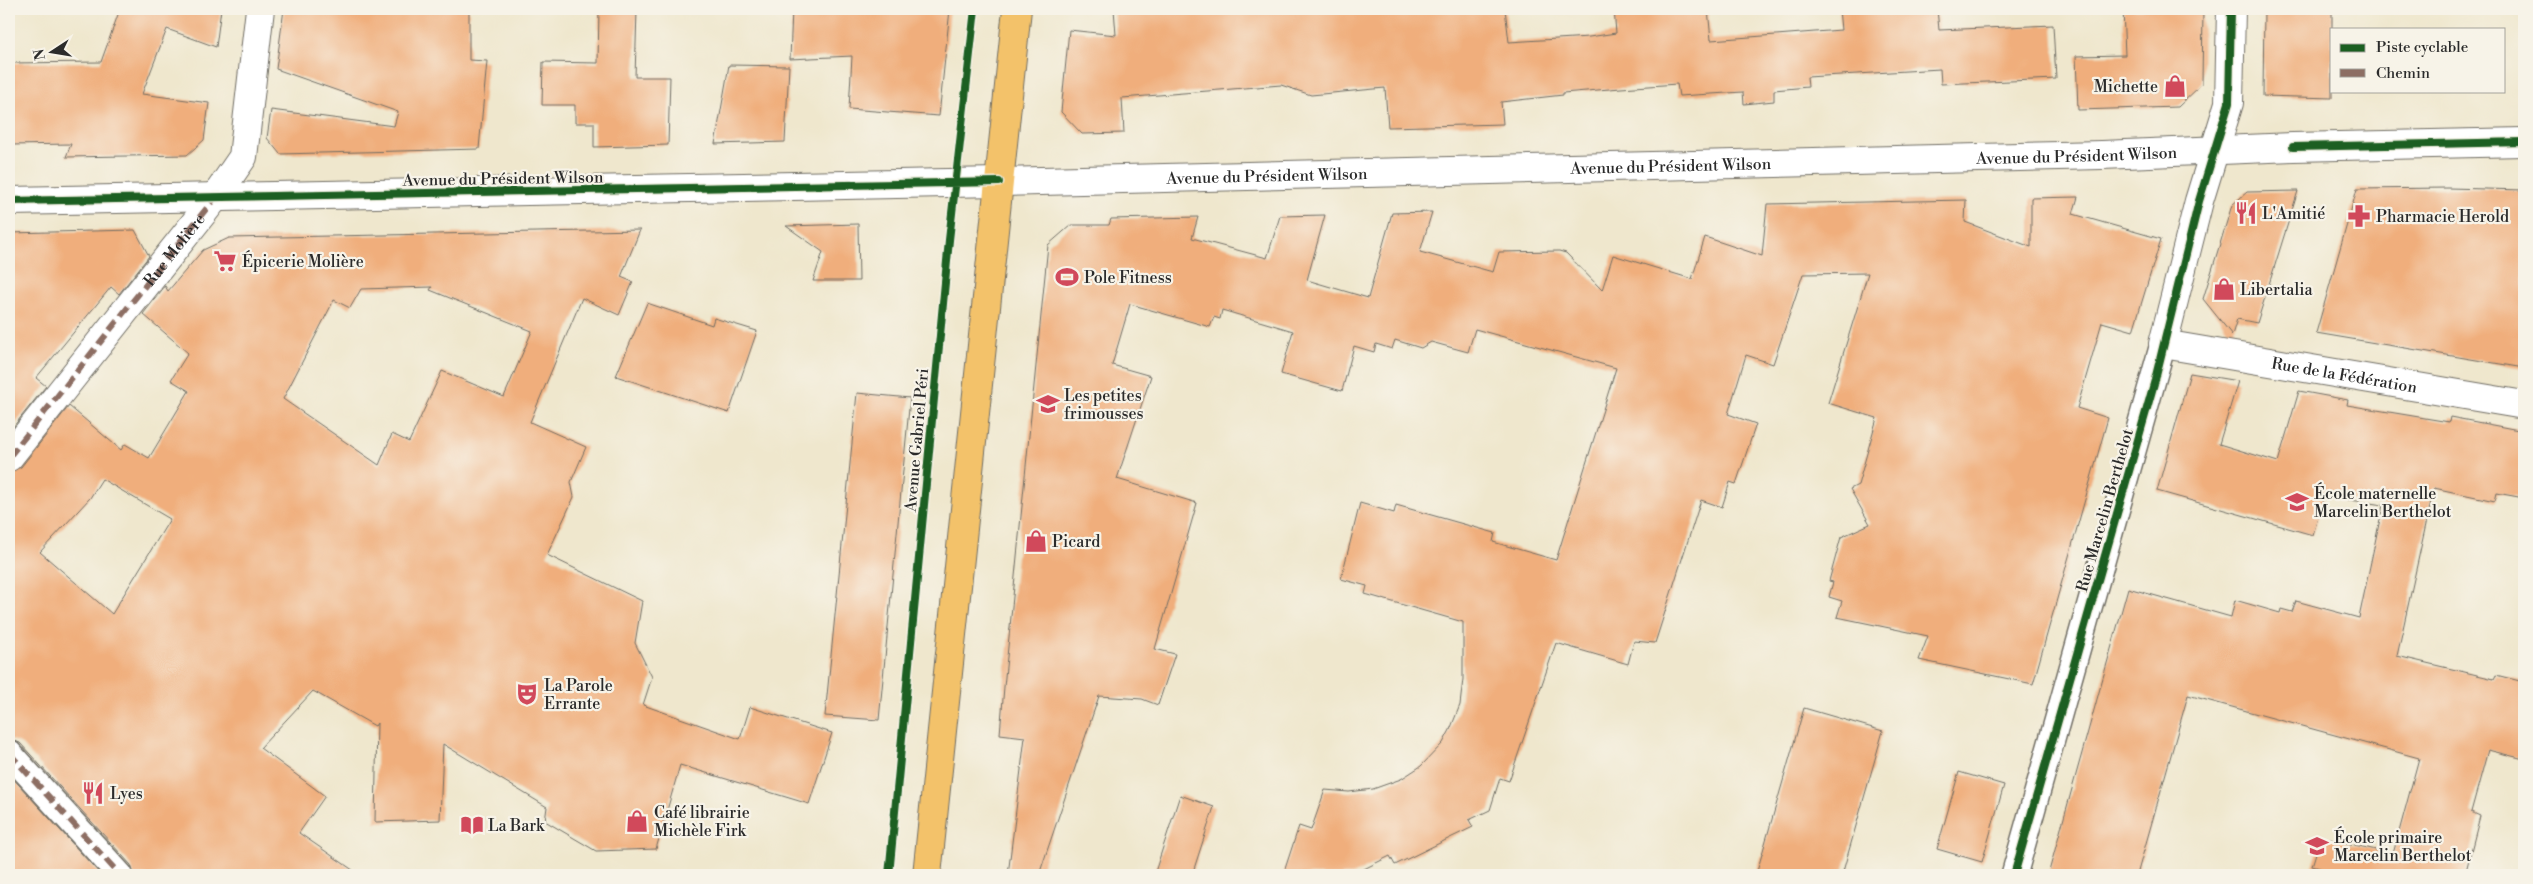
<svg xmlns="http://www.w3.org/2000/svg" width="2533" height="884" viewBox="0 0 2533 884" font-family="'Libre Bodoni',serif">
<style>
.building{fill:#f0ae7c;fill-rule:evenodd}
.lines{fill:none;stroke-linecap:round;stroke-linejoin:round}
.pedestrian-casing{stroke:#706d64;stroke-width:28}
.minor-casing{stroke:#706d64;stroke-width:30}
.tertiary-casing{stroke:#706d64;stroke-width:30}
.primary-casing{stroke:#706d64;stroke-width:30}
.pedestrian{stroke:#fff;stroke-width:25}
.minor{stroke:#fff;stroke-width:28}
.tertiary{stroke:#fff;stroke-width:28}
.primary{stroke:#f3c26a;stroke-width:28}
.quiet{stroke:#8d6e63;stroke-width:6;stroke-dasharray:12 6;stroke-linecap:butt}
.cycleway-casing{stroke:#f7f3e8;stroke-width:11}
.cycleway{stroke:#1b5e20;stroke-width:8}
.labels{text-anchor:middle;stroke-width:4.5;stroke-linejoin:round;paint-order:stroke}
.poi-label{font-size:16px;fill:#2b2b2b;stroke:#f7f3e8;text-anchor:start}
.street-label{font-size:16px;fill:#2b2b2b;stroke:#f7f3e8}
</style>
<rect width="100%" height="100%" fill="#f7f3e8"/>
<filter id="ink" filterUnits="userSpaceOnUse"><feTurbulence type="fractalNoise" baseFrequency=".02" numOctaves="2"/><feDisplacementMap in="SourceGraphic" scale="10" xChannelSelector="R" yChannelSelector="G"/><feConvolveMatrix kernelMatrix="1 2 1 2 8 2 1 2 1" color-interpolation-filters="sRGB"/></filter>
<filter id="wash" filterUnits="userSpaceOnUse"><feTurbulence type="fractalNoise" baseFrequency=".0096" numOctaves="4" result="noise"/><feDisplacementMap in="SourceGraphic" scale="20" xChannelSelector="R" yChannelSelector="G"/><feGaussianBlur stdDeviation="1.12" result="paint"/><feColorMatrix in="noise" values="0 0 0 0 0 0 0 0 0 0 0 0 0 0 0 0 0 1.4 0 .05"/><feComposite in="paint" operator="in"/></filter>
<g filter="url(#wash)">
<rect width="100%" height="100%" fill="#efe7cd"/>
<g id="blocks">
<path class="building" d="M120,9H221L216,47L167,29L142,94L209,103L204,140L187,155L66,157L71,144L9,145V63L101,62Z
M284,9H469V60L487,61L479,149L280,154L267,138L271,110L394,126L398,112L276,69Z
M599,9L637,10L635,77H670L668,145L594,147V123H575V105H542L543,62L598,63Z
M792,9H950L939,116L849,109L852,56L790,59Z
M1114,9H1505L1509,42L1589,37L1616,33L1614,9H1708L1711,40L1841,30L1839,9H1937L1939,30L2053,25L2056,79L1941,84L1940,69L1807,77L1808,87L1774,90V101L1744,104L1743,92L1679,96L1677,84L1621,88L1563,93V95L1501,102L1503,124L1388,127L1385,88L1311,95L1281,85L1122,98L1124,133L1082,134L1061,112L1069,30L1116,35Z
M2123,9H2203L2202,84L2178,107L2078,110L2076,56L2125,55Z
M2264,9H2332V98L2263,96Z
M729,65L789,66L785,142L715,144Z
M2448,188L2524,190V368L2316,333L2357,189Z
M2298,191L2257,323L2237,319L2232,335L2203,299L2232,205L2247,192Z
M2078,197L2073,214L2161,239L2133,331L2102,322L2077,408L2108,418L2033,684L1919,660L1928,636L1837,617L1842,601L1829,597L1833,582L1829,581L1841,537L1870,524L1850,489L1858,485L1877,418L1828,403L1868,273L1803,274L1773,364L1746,355L1728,414L1756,424L1736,484L1730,482L1722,507L1701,500L1655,643L1634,641L1628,664L1556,643L1509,781L1500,778L1490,810L1469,820L1473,827L1452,837L1395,865L1390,856L1352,875H1283L1299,826L1311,830L1325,790L1349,792L1373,789L1401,779L1421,766L1443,743L1450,730L1460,705L1463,679V622L1365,594L1367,586L1341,579L1360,503L1394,513L1396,505L1495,533L1493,542L1556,560L1616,368L1475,329L1468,352L1431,342L1421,348L1395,340L1392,349L1376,344L1374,352L1354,346L1342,391L1281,374L1293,331L1222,310L1220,319L1214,317L1210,327L1130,304L1112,365L1151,376L1117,479L1197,503L1155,649L1175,654L1158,705L1142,699L1099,696L1039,875H1008L1025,737L1000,734L1004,687L1048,245L1071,225H1109L1111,219L1198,217L1192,238L1267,258L1280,216L1325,215L1307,280L1368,298L1392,213L1432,212L1420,252L1493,272L1499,252L1559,251L1566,253L1602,290L1613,255L1692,279L1705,237L1762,256L1767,204L1966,200L1965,222L2031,247V198Z
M858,224L859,281H813L823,252L786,226Z
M135,230L149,256L119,294L111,287L36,378L46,386L9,432V233Z
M640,230L621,277L633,282L619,315L582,298L530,422L586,447L571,482L574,497L547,555L642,601L635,643L652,677L643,705L740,739L750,707L832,733L809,804L680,765L656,849L596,851L545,821L547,807L443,744L440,820L375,822L377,723L375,726L313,691L260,748L325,796L299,833L360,875H134L131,865L20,743L9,739V472L21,467L69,406L121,450L125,444L149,458L189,391L171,380L188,353L143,314L165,286L168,291L203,250L229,238ZM432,287L430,290L532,331L504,397L442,371L409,442L392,434L379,465L283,399L334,300L350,308L361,289ZM102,479L170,519L112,614L40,552L90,498Z
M647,303L712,325L714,318L757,331L729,413L616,376Z
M2190,373L2238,381L2219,444L2278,462L2299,391L2348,400L2347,405L2449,422L2450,417L2524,431V498L2497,493L2495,501L2434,488L2397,656L2494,679L2496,675L2524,682V759L2488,750L2471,812L2480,816L2465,875H2346L2312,866L2321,837L2393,854L2419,758L2188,695L2137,875H2048L2128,588L2231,617L2235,600L2280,613L2281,609L2292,612L2296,601L2359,618L2383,505L2324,496L2313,535L2157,491Z
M857,393L910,398L879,720L825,716Z
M1804,708L1883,731L1842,875H1756Z
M1959,772L2004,785L1982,862L1937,849Z
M9,774L101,875H9Z
M1180,795L1214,807L1192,875H1154Z"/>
</g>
</g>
<g filter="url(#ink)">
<use href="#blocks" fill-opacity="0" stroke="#706d64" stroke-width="1"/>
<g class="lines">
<defs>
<path id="pedestrian" d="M9,753L120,875
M2014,875L2163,344"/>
<g id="minor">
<path id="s1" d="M2231,9L2229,103L2199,201L2163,344L2524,405"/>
<path d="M9,201L999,182"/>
<path id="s2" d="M9,457L214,199L243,157L260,9"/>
</g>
<g id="tertiary">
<path id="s3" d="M999,182L2102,155L2293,147L2524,142"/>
</g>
<path id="primary" d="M927,875L1017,9"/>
</defs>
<use href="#pedestrian" class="pedestrian-casing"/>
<use href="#minor" class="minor-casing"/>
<use href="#tertiary" class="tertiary-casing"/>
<use href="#primary" class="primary-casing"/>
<use href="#pedestrian" class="pedestrian"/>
<use href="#minor" class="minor"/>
<use href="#tertiary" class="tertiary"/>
<use href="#primary" class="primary"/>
<path class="quiet" d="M9,457L214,199
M9,753L120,875"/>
<defs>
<path id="cycleway" d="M2293,147L2524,142
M9,201L999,182
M889,875L949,240L975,9
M2014,875L2155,380L2199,201L2229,103L2231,9"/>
</defs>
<use href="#cycleway" class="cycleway-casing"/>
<use href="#cycleway" class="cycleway"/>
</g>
</g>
<defs>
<symbol id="shop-bare" viewBox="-9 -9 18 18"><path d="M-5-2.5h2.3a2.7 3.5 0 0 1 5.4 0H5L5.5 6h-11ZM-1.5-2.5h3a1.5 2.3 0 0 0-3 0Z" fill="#d1495b" stroke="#f7f3e8" stroke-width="2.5" paint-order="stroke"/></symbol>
<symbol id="restaurant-bare" viewBox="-9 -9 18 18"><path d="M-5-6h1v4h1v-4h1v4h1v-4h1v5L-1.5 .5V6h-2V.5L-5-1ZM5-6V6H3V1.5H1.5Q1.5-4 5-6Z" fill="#d1495b" stroke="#f7f3e8" stroke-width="2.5" paint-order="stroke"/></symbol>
<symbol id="pharmacy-bare" viewBox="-9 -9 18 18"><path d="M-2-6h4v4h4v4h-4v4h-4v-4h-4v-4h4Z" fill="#d1495b" stroke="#f7f3e8" stroke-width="2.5" paint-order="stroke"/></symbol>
<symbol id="supermarket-bare" viewBox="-9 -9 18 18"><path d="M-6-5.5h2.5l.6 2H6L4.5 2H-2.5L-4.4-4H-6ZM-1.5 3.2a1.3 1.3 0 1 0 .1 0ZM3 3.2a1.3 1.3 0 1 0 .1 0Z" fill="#d1495b" stroke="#f7f3e8" stroke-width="2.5" paint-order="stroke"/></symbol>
<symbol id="stadium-bare" viewBox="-9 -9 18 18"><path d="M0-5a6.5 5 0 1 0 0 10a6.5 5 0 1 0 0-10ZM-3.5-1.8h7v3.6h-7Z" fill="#d1495b" stroke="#f7f3e8" stroke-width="2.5" paint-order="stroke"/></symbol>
<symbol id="school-bare" viewBox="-9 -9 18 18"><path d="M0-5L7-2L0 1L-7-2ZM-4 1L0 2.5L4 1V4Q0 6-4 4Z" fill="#d1495b" stroke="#f7f3e8" stroke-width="2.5" paint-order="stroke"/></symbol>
<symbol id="theatre-bare" viewBox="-9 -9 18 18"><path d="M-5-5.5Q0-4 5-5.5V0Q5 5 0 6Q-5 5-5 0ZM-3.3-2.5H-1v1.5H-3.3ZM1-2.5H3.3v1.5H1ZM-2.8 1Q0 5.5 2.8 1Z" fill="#d1495b" stroke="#f7f3e8" stroke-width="2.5" paint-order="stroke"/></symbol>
<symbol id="library-bare" viewBox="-9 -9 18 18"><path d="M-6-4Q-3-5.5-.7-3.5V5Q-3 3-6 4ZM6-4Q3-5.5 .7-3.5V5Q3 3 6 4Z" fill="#d1495b" stroke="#f7f3e8" stroke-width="2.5" paint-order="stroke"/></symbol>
</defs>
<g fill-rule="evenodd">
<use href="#shop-bare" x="2159" y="70" width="32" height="32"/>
<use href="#restaurant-bare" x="2230" y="197" width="32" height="32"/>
<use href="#pharmacy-bare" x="2343" y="200" width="32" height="32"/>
<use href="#supermarket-bare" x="209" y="245" width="32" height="32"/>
<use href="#stadium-bare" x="1051" y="261" width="32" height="32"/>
<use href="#shop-bare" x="2208" y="273" width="32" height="32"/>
<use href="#school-bare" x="1032" y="388" width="32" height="32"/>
<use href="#school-bare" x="2281" y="486" width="32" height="32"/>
<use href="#shop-bare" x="1020" y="525" width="32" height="32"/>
<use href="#theatre-bare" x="511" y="678" width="32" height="32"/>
<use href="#restaurant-bare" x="77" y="777" width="32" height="32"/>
<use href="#shop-bare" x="621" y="805" width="32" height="32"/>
<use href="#library-bare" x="456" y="809" width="32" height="32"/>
<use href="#school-bare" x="2301" y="830" width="32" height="32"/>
</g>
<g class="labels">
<g class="poi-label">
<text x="2158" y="92" text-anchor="end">Michette</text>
<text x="2262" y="219">L'Amitié</text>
<text x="2376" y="222">Pharmacie Herold</text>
<text x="242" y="267">Épicerie Molière</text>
<text x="1084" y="283">Pole Fitness</text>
<text x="2240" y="295">Libertalia</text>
<text x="1064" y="401">Les petites<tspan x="1064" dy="18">frimousses</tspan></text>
<text x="2314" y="499">École maternelle<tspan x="2314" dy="18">Marcelin Berthelot</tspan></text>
<text x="1052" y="547">Picard</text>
<text x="544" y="691">La Parole<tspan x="544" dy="18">Errante</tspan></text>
<text x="110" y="799">Lyes</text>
<text x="654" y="818">Café librairie<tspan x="654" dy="18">Michèle Firk</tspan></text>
<text x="488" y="831">La Bark</text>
<text x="2334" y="843">École primaire<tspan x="2334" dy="18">Marcelin Berthelot</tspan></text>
</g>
<g class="street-label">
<text dy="6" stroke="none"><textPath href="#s3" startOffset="1078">Avenue du Président Wilson</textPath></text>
<text dy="6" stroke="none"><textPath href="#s3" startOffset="672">Avenue du Président Wilson</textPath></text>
<text dy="6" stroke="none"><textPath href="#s3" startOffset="268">Avenue du Président Wilson</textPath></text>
<text transform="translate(503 178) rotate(-1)" y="6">Avenue du Président Wilson</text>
<text dy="6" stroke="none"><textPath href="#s2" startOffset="265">Rue Molière</textPath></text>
<text dy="6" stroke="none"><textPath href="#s1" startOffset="528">Rue de la Fédération</textPath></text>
<text transform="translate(916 440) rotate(-85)" y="6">Avenue Gabriel Péri</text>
<text transform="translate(2104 510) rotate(-74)" y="6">Rue Marcelin Berthelot</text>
</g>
</g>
<rect width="2533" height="884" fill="none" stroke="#f7f3e8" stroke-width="30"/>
<rect x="2330" y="28" width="175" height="65" fill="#f7f3e8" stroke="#a5a39c"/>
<rect x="2340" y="44" width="25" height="8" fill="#1b5e20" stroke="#a5a39c"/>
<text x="2376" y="52" font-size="15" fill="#2b2b2b">Piste cyclable</text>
<rect x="2340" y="69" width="25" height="8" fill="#8d6e63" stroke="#a5a39c"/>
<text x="2376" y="78" font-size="15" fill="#2b2b2b">Chemin</text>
<g transform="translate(52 52) rotate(258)" stroke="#f7f3e8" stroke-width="4" paint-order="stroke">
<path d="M0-4L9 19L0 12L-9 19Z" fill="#2b2b2b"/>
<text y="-8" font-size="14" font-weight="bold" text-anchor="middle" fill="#2b2b2b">N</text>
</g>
</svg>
